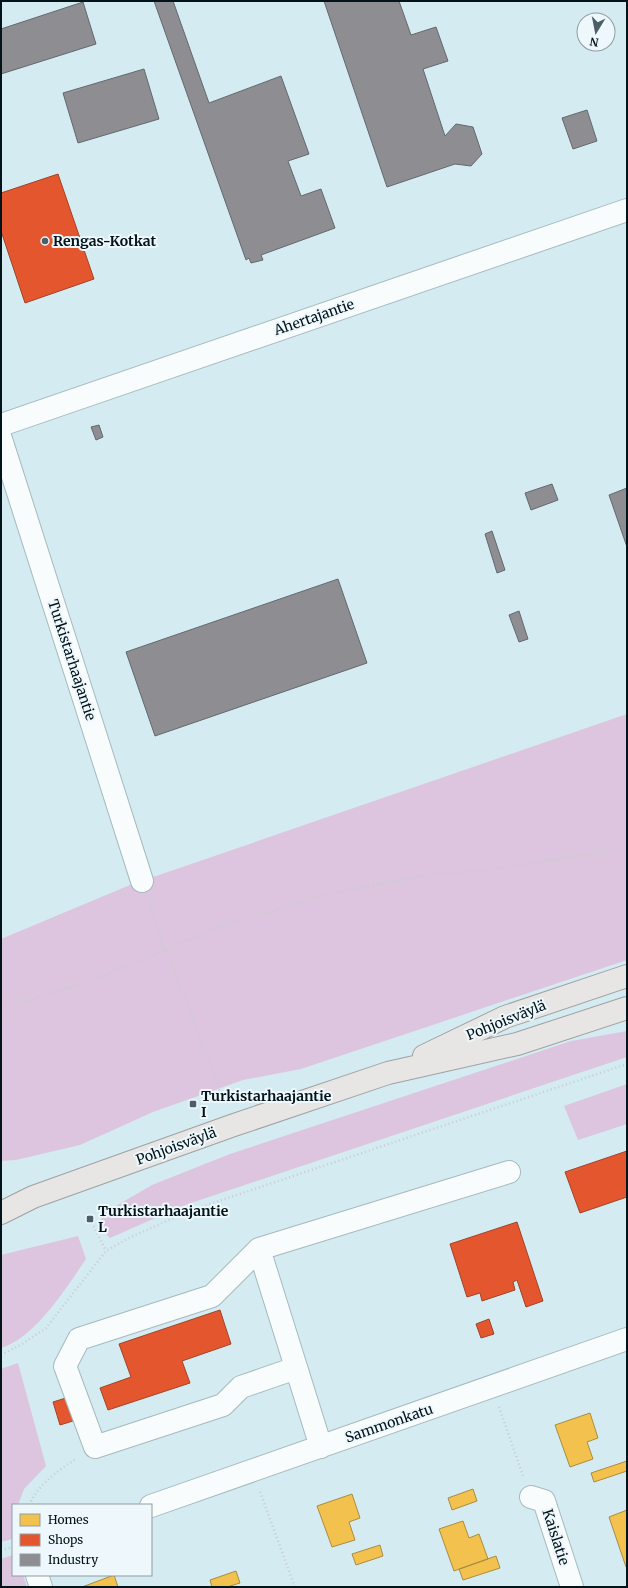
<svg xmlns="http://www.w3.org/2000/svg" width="628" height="1588" viewBox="0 0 628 1588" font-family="Merriweather,serif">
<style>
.green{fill:#ddc5df}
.homes{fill:#f2c14e;stroke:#aa8d3e}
.shops{fill:#e4572e;stroke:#a04328}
.industry{fill:#8d8d92;stroke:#63696e}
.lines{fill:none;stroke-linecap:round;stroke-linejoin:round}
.minor-casing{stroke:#a5babf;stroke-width:24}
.major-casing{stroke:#9fa1a1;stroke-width:24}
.path{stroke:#c6cdd0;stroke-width:2.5;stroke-dasharray:1 3;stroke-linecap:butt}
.minor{stroke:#f9fcfd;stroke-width:22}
.major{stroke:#e8e6e4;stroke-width:22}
.poi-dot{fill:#4c5f66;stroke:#eef8fc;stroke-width:1.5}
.labels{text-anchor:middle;stroke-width:4;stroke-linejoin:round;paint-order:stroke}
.poi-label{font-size:14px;font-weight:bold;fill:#02141a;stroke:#eef8fc;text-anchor:start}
.street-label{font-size:14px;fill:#02141a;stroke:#eef8fc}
</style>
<rect width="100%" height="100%" fill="#d4ebf2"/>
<path class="green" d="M627,714V960L301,1069L243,1080L153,1112L80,1145L16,1160L1,1161V939L130,885Z
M627,1031V1057L185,1205L110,1238C103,1231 100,1225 102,1214L152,1185L230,1154L571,1041Z
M627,1084V1124L578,1140L564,1106Z
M78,1236L86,1259C67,1287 35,1338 1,1348V1255Z
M18,1363L46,1466L24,1489L18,1505H13L12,1539L1,1542V1369Z
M13,1555V1575H23L27,1587H1V1559Z"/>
<path class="homes" d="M590,1413L598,1438L587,1442L593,1459L570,1467L555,1425Z
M627,1461V1471L594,1482L591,1473Z
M473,1489L477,1501L452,1510L448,1498Z
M352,1494L360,1518L349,1522L355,1540L332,1547L317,1506Z
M627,1510V1567H626L609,1517Z
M463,1521L469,1538L479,1534L488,1559L454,1571L439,1529Z
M380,1545L383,1556L356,1565L352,1554Z
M496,1556L500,1568L463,1580L459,1569Z
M236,1571L240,1583L227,1587H212L210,1580Z
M114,1575L118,1587H82Z"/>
<path class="shops" d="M58,174L94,279L25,303L1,231V193Z
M627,1151V1197L580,1213L565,1172Z
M517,1222L543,1301L526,1307L517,1280L513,1282L515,1290L482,1301L480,1293L467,1297L450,1244Z
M220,1310L231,1344L182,1361L190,1383L108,1410L100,1388L131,1377L119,1344Z
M489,1319L494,1334L481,1338L476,1324Z
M69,1397L76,1420L60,1425L53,1402Z"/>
<path class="industry" d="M154,1H173L209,103L281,76L309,154L288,161L301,196L321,189L335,228L261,255L263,260L251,263L249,258L246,260Z
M324,1H399L411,35L436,27L448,61L423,69L445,136L456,124L473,127L482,154L471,166L455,164L387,187Z
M83,2L96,44L1,74V29Z
M144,69L159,119L78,143L63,93Z
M587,110L597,141L573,149L562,118Z
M99,425L103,437L96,440L91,427Z
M552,484L558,500L531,510L525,493Z
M627,488V547L609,495Z
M492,531L505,570L497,573L485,534Z
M338,579L367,663L155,736L126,652Z
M519,611L528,639L519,642L509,615Z"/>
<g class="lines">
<defs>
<path id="minor" d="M1,425L627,210
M1,439L142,881
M259,1249L212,1296L79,1339L65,1366L95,1447L223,1405L241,1387L296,1368
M321,1447L259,1249L509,1172
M531,1497L544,1501L572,1587
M151,1506L627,1339
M37,1575L41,1587"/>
<path id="major" d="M424,1056L505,1017L627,976
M1,1213L33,1197L234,1125L388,1073L517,1044L627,1008"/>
</defs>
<use href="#minor" class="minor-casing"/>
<use href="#major" class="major-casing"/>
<path class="path" d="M149,902L165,950L188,1005L222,1097
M1,1008L83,984L165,950L205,932L326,894L421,876L497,869L609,851L627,850
M90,1219L106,1251
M1,1355L22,1344L46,1328L106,1251L129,1238L189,1211L627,1064
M499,1407L523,1476
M260,1492L295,1587
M29,1505C39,1484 57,1471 76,1459
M1,1550L13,1547"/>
<use href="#minor" class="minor"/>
<use href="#major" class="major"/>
</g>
<g class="poi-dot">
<circle cx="45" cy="241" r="4"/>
<rect x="189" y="1100" width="8" height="8" rx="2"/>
<rect x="86" y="1215" width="8" height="8" rx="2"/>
</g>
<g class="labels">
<g class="poi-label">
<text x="53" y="246">Rengas-Kotkat</text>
<text x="201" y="1101">Turkistarhaajantie<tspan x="201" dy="16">I</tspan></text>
<text x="98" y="1216">Turkistarhaajantie<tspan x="98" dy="16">L</tspan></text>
</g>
<g class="street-label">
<text transform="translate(314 317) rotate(-19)" y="5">Ahertajantie</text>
<text transform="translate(72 660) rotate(72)" y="5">Turkistarhaajantie</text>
<text transform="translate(506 1020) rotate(-22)" y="5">Pohjoisväylä</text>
<text transform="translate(176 1146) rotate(-20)" y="5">Pohjoisväylä</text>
<text transform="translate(389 1423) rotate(-19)" y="5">Sammonkatu</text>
<text transform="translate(556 1537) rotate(72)" y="5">Kaislatie</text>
</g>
</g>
<rect width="628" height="1588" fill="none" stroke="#02141a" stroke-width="4"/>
<rect x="12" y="1504" width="140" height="72" fill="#eef8fc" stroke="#909da2"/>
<rect x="20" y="1514" width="20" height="12" fill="#f2c14e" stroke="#909da2"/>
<text x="48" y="1524" font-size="12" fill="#02141a">Homes</text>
<rect x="20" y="1534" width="20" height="12" fill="#e4572e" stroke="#909da2"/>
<text x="48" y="1544" font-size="12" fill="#02141a">Shops</text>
<rect x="20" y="1554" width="20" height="12" fill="#8d8d92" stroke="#909da2"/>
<text x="48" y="1564" font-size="12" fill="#02141a">Industry</text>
<g transform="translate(596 32) rotate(190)"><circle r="19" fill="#eef8fc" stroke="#909da2"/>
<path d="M0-3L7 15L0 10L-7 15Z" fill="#4c5f66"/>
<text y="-6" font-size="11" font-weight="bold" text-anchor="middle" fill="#02141a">N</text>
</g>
</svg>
